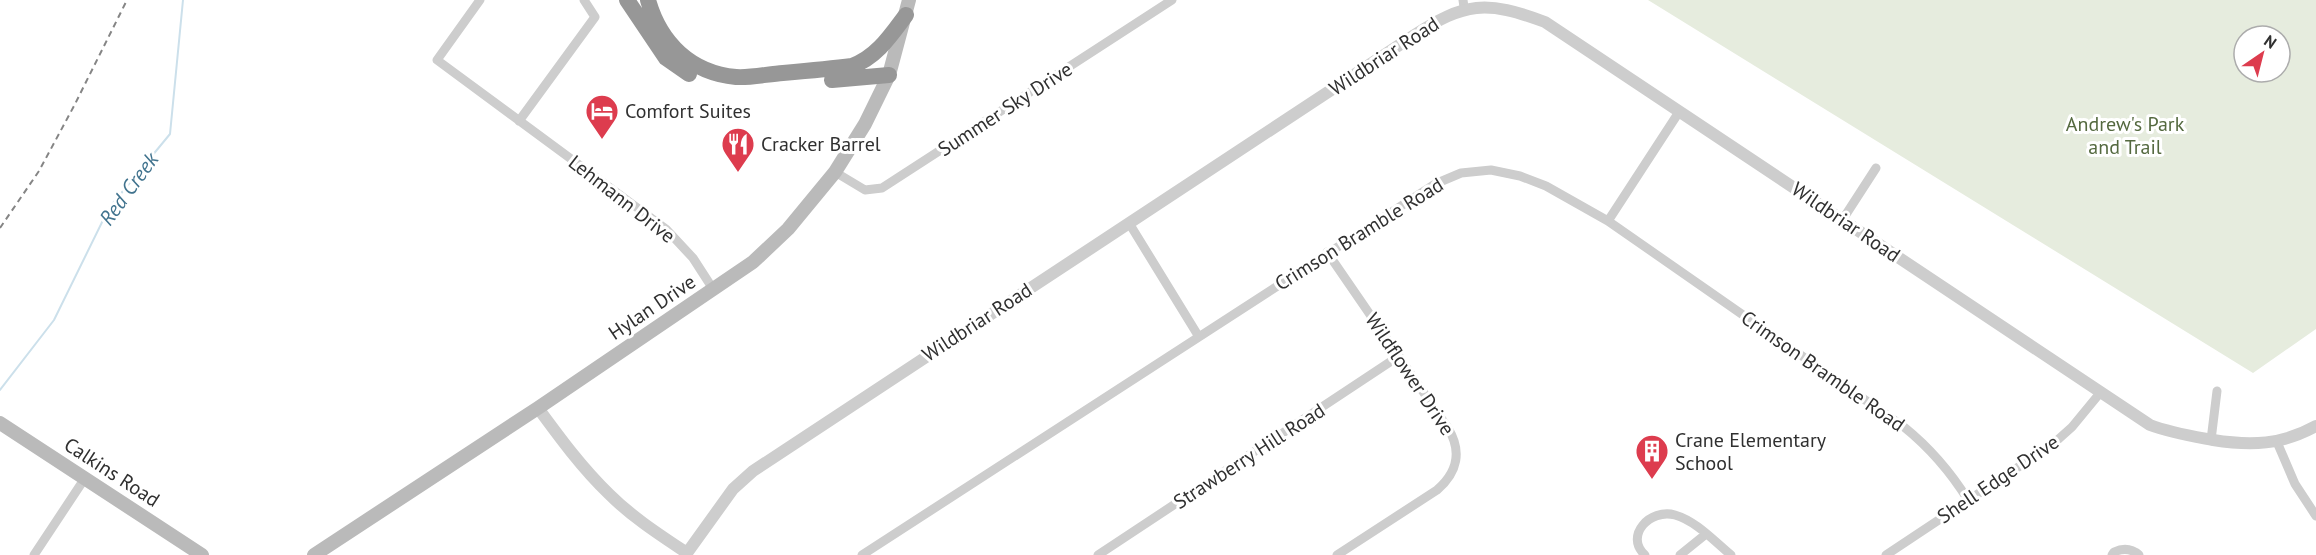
<svg xmlns="http://www.w3.org/2000/svg" width="2316" height="555" viewBox="0 0 2316 555" font-family="'PT Sans',sans-serif">
<style>
.green{fill:#e6ecde;fill-rule:evenodd}
.lines{fill:none;stroke-linecap:round;stroke-linejoin:round}
.stream{stroke:#cce0eb;stroke-width:2}
.minor{stroke:#cdcdcd;stroke-width:9}
.tertiary{stroke:#cdcdcd;stroke-width:12}
.secondary{stroke:#bababa;stroke-width:14}
.motorway{stroke:#979797;stroke-width:16}
.rail{stroke:#858585;stroke-width:2;stroke-dasharray:6 4.5;stroke-linecap:butt}
.labels{text-anchor:middle;stroke-width:6;stroke-linejoin:round;paint-order:stroke}
.street-label{font-size:20px;fill:#303030;stroke:#fff}
.poi-label{font-size:20px;fill:#303030;stroke:#fff;text-anchor:start}
.park-label{font-size:20px;fill:#54693f;stroke:#fff}
.water-label{font-size:21px;font-style:italic;fill:#41738e;stroke:#fff}
</style>
<rect width="100%" height="100%" fill="#fff"/>
<path class="green" d="M1648,0H2316V329L2253,373ZM2244,36H2280V72H2244Z"/>
<g class="lines">
<path class="stream" d="M0,390L54,320L109,208L170,134L183,0"/>
<path class="minor" d="M480,0L437,60L666,229L693,258L713,289
M1463,0L1464,7
M519,121L595,17L584,0
M835,172L865,190L882,188L1172,0
M1843,219L1876,168
M1608,221L1679,112
M1129,223L1199,337
M1327,252L1448,428C1462,451 1458,472 1437,490L1337,555
M2211,440L2217,391
M2277,442L2295,484L2316,516
M34,555L85,478
M862,555L1435,184L1461,173L1491,170L1520,176L1546,186L1608,221L1904,427C1930,448 1950,471 1968,500
M1098,555L1399,356
M1645,555C1624,536 1650,508 1675,515C1696,521 1714,541 1731,555
M1680,555L1706,534
M1886,555L2053,444L2072,427L2100,393
M2112,555L2114,552C2123,548 2131,548 2139,555"/>
<path class="tertiary" d="M538,408C560,438 582,468 609,494C632,517 660,535 687,553L733,489L753,471L1413,36C1465,2 1486,0 1545,22L2150,425C2171,433 2191,436 2213,440C2251,446 2282,445 2316,426"/>
<path class="secondary" d="M0,423L202,555
M314,555L538,408L753,262L788,229L835,172L865,124L889,75L909,0"/>
<path class="motorway" d="M627,0L666,58L689,74
M648,0C660,43 691,73 736,77C751,78 768,74 783,73C806,71 829,69 852,66C877,57 891,35 906,15
M832,80L889,75"/>
<path class="rail" d="M0,228L39,171L74,106L127,0"/>
</g>
<defs>
<symbol id="hotel-pin" viewBox="-11 -11 22 30"><path d="M0 17L-7.5 6A9.5 9.5 0 1 1 7.5 6Z" fill="#dd3c4e" stroke="#fff"/><path d="M-6-4.5h1.5V1H6V5H4.5V3h-9V5H-6ZM-4 0a1.8 1.8 0 1 1 3.6 0ZM.5 0V-2.5h3Q6-2.5 6 0Z" fill="#fff"/></symbol>
<symbol id="restaurant-pin" viewBox="-11 -11 22 30"><path d="M0 17L-7.5 6A9.5 9.5 0 1 1 7.5 6Z" fill="#dd3c4e" stroke="#fff"/><path d="M-5-6h1v4h1v-4h1v4h1v-4h1v5L-1.5 .5V6h-2V.5L-5-1ZM5-6V6H3V1.5H1.5Q1.5-4 5-6Z" fill="#fff"/></symbol>
<symbol id="building-pin" viewBox="-11 -11 22 30"><path d="M0 17L-7.5 6A9.5 9.5 0 1 1 7.5 6Z" fill="#dd3c4e" stroke="#fff"/><path d="M-4-6H4V6H1V3H-1V6H-4ZM-2.5-4.3h1.7v1.8h-1.7ZM.8-4.3h1.7v1.8H.8ZM-2.5-1h1.7V.8h-1.7ZM.8-1h1.7V.8H.8Z" fill="#fff"/></symbol>
</defs>
<g fill-rule="evenodd">
<use href="#hotel-pin" x="583" y="92" width="38" height="52"/>
<use href="#restaurant-pin" x="719" y="125" width="38" height="52"/>
<use href="#building-pin" x="1633" y="432" width="38" height="52"/>
</g>
<g class="labels">
<g class="street-label">
<text transform="translate(1384 56) rotate(-33)" y="7">Wildbriar Road</text>
<text transform="translate(1005 109) rotate(-33)" y="7">Summer Sky Drive</text>
<text transform="translate(622 199) rotate(38)" y="7">Lehmann Drive</text>
<text transform="translate(1846 222) rotate(34)" y="7">Wildbriar Road</text>
<text transform="translate(1359 234) rotate(-32)" y="7">Crimson Bramble Road</text>
<text transform="translate(652 307) rotate(-34)" y="7">Hylan Drive</text>
<text transform="translate(977 322) rotate(-33)" y="7">Wildbriar Road</text>
<text transform="translate(1823 371) rotate(35)" y="7">Crimson Bramble Road</text>
<text transform="translate(1410 374) rotate(56)" y="7">Wildflower Drive</text>
<text transform="translate(1249 456) rotate(-33)" y="7">Strawberry Hill Road</text>
<text transform="translate(112 472) rotate(33)" y="7">Calkins Road</text>
<text transform="translate(1998 479) rotate(-34)" y="7">Shell Edge Drive</text>
</g>
<g class="poi-label">
<text x="625" y="118">Comfort Suites</text>
<text x="761" y="151">Cracker Barrel</text>
<text x="1675" y="447">Crane Elementary<tspan x="1675" dy="23">School</tspan></text>
</g>
<g class="park-label">
<text x="2125" y="131">Andrew's Park<tspan x="2125" dy="23">and Trail</tspan></text>
</g>
<g class="water-label">
<text transform="translate(129 189) rotate(-54)" y="7">Red Creek</text>
</g>
</g>
<g transform="translate(2262 54) rotate(35)"><circle r="28" fill="#ffffff" stroke="#acacac" stroke-width="1.5"/>
<path d="M0-4.5L10 22L0 15L-10 22Z" fill="#dd3c4e"/>
<text y="-9" font-size="16" font-weight="bold" text-anchor="middle" fill="#303030">N</text>
</g>
</svg>
